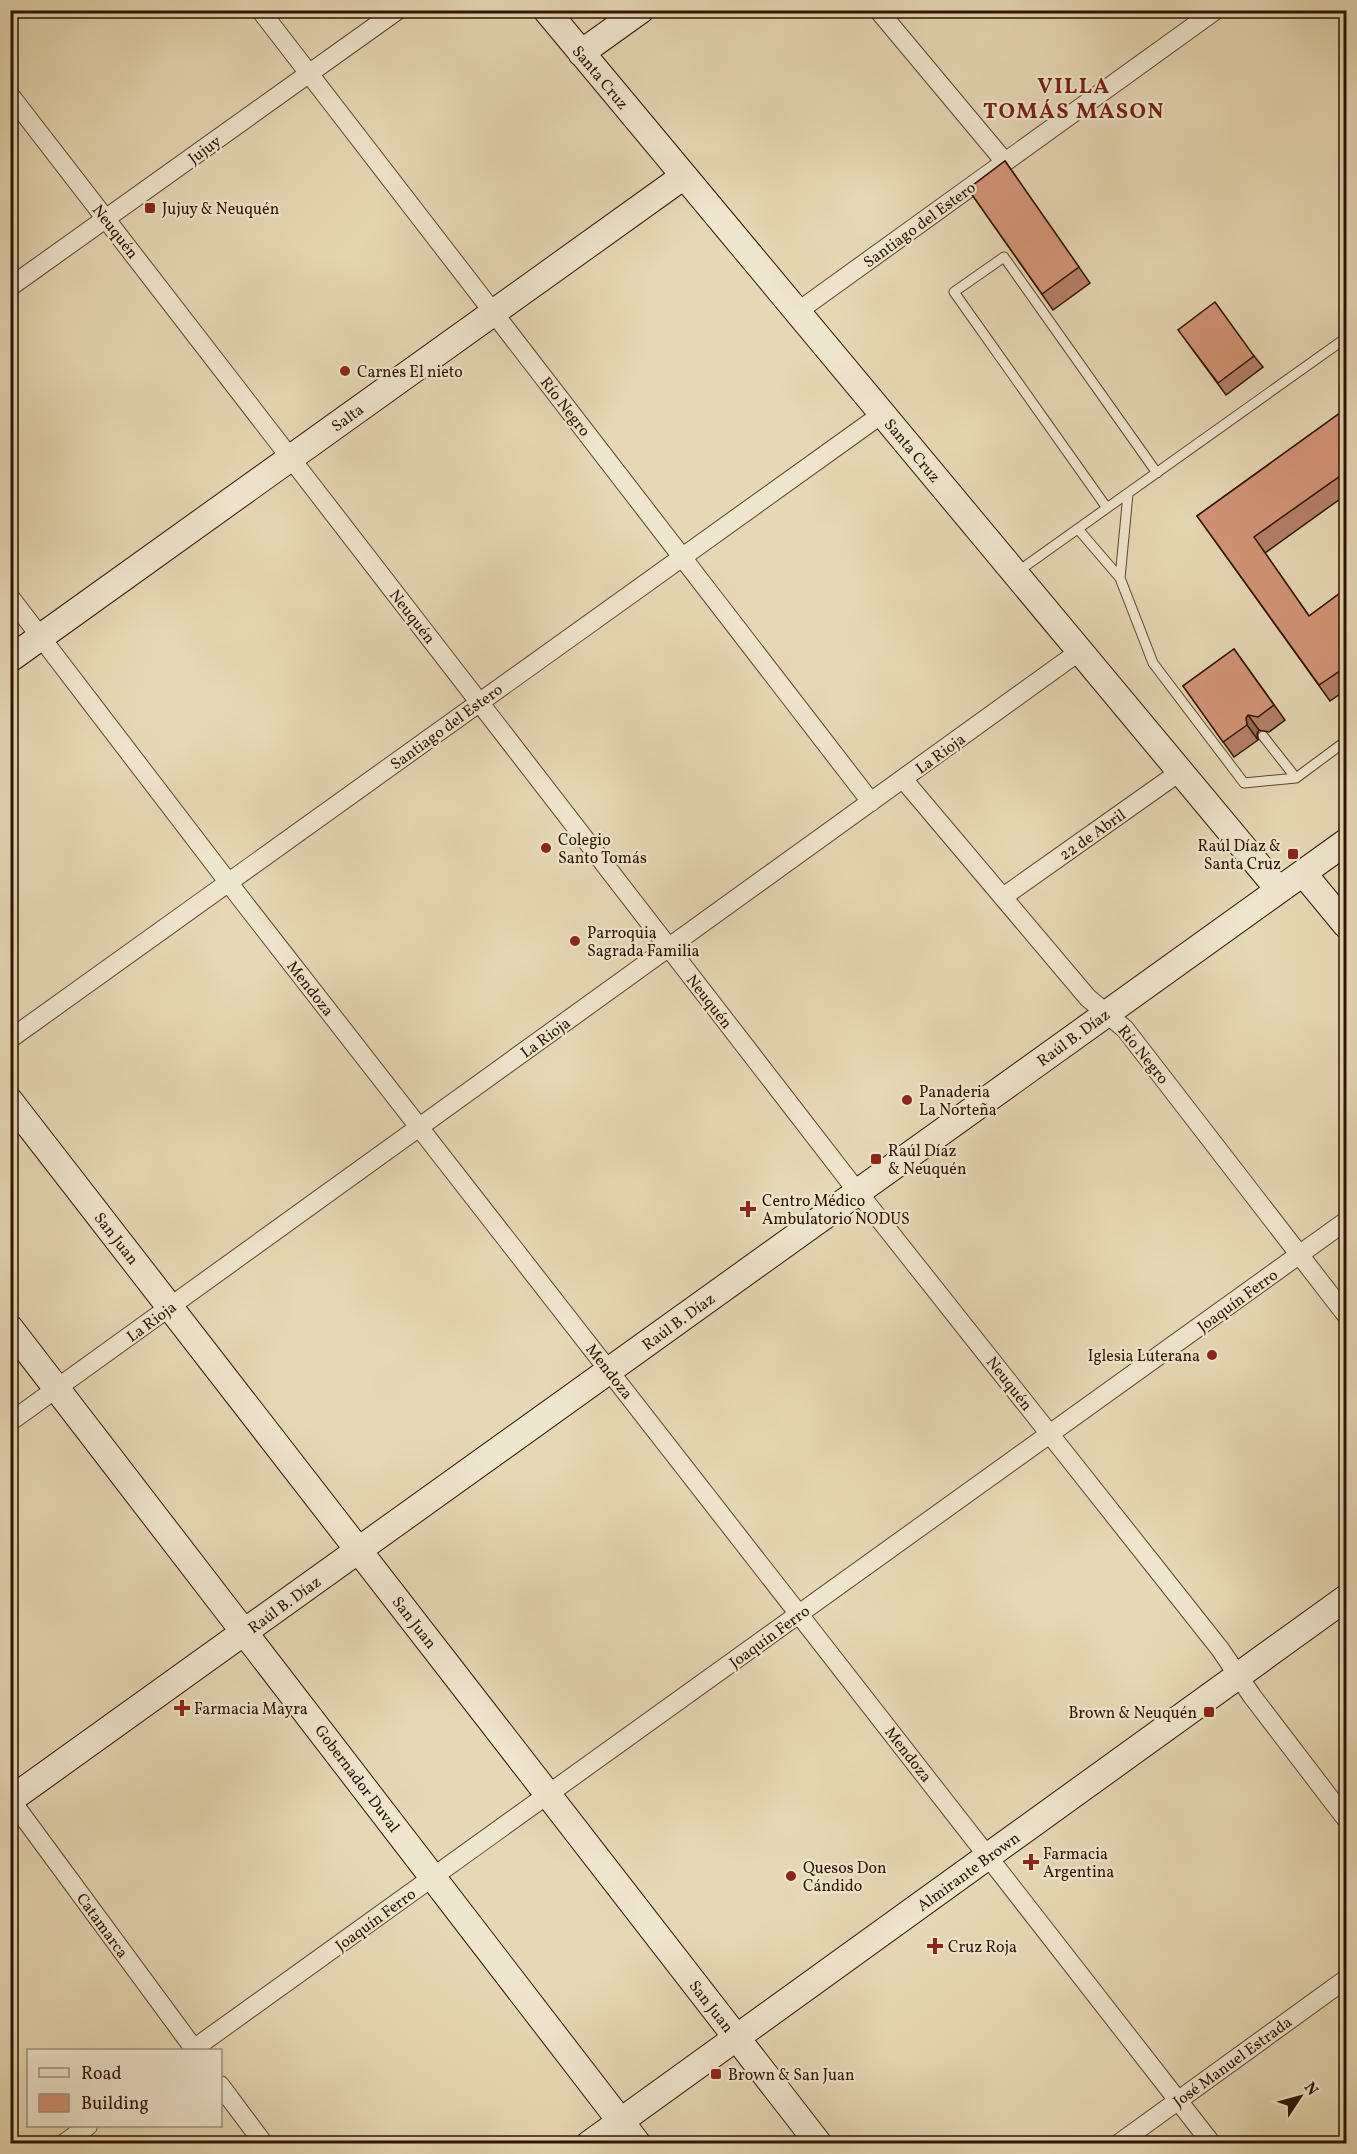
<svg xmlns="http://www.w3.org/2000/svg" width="1357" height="2154" viewBox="0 0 1357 2154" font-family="Vollkorn,serif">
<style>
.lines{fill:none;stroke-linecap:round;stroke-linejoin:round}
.lane-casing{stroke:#5d442e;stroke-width:11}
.street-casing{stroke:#5d442e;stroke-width:20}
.secondary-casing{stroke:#2f1302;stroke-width:28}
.lane{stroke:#efe6ce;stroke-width:9}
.street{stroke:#efe6ce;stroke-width:18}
.secondary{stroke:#efe6ce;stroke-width:26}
.wall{fill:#b68067;stroke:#2f1302;stroke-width:1.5}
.shaded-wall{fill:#946854;stroke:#2f1302;stroke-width:1.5}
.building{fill:#d49578;stroke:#2f1302;stroke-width:1.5}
.poi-dot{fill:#8f2418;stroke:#efe6ce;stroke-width:2}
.labels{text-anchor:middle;stroke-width:4.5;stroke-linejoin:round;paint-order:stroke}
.street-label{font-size:16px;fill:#2f1302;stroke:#efe6ce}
.poi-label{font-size:16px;fill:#2f1302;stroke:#efe6ce;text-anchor:start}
.district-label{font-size:22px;font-weight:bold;letter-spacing:1.5px;fill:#7a1f14;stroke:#efe6ce}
</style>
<rect width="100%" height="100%" fill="#e6d8b4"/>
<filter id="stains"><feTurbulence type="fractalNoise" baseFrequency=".00333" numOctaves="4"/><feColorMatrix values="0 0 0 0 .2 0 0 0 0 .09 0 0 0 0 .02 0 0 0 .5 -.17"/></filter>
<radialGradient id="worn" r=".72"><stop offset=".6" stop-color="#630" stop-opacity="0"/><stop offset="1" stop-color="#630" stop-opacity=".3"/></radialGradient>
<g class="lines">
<defs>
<path id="lane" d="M1128,494L1120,578L1153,663L1244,783L1296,778L1346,741
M1107,508L954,292L1004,257L1157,473
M1078,529L1120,578
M1017,572L1346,338
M1263,736L1296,778"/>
<path id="street" d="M260,10L871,802
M878,10L1005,162
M10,95L850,1182L1220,1649L1252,1696L1346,1819
M10,287L398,10
M797,312L1216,10
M10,597L245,904L1212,2144
M903,779L1088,998L1125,1029L1346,1315
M1003,897L1181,771
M10,1039L882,414
M10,1422L1080,651
M11,1800L195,2050
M192,2050L1346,1221
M220,2085L264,2144
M63,2144L88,2126
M1118,2144L1346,1979"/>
<path id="secondary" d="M546,10L1279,890
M581,53L641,10
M10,659L684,176
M1303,873L1346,925
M10,1101L819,2144
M10,1328L638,2144
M10,1800L1346,842
M589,2144L1346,1598"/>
</defs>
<use href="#lane" class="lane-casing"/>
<use href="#street" class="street-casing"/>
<use href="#secondary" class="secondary-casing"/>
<use href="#lane" class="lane"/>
<use href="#street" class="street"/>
<use href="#secondary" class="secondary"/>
</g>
<path class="wall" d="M1005,161L1090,283L1053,310L968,189Z
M1187,342L1254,356L1263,367L1226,395Z
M1347,408V494L1265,553L1309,616L1347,588V689L1330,701L1197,516Z
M1234,649L1285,720L1269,732L1259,730L1257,734L1258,740L1234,757L1183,686Z"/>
<path class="shaded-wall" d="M1248,715L1259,730L1257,734L1258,740L1247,725L1246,718Z"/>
<path class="building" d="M1347,48V63L1340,53Z
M1005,161L1079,267L1042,294L968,189Z
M1215,302L1254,356L1218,383L1178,330Z
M1347,408V471L1254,537L1309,616L1347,588V666L1319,685L1197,516Z
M1234,649L1274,705L1258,717L1248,715L1246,718L1247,725L1223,742L1183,686Z"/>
<g class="poi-dot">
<rect x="144" y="202" width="12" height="12" rx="3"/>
<circle cx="345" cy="371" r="6"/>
<circle cx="546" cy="848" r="6"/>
<rect x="1287" y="848" width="12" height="12" rx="3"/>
<circle cx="575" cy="941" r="6"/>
<circle cx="907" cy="1100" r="6"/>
<rect x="870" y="1153" width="12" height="12" rx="3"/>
<path d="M745 1200h6v6h6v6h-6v6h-6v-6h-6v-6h6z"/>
<circle cx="1212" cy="1355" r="6"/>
<path d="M179 1699h6v6h6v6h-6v6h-6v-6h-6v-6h6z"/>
<rect x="1203" y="1706" width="12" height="12" rx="3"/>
<path d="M1028 1853h6v6h6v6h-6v6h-6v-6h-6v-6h6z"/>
<circle cx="791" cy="1876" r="6"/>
<path d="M932 1937h6v6h6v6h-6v6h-6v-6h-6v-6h6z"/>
<rect x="710" y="2068" width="12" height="12" rx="3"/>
</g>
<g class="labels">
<g class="street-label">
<text transform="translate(601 77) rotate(50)" y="6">Santa Cruz</text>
<text transform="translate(204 149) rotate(-36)" y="6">Jujuy</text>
<text transform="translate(919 224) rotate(-36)" y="6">Santiago del Estero</text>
<text transform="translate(116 231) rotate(52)" y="6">Neuquén</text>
<text transform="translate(566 406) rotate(52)" y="6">Río Negro</text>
<text transform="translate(347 417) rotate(-36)" y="6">Salta</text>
<text transform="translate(913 450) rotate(50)" y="6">Santa Cruz</text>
<text transform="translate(413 616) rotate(52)" y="6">Neuquén</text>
<text transform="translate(446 726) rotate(-36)" y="6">Santiago del Estero</text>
<text transform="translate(940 753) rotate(-36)" y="6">La Rioja</text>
<text transform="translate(1092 834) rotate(-35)" y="6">22 de Abril</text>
<text transform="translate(311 988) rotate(52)" y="6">Mendoza</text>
<text transform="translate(710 1001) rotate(52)" y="6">Neuquén</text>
<text transform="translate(545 1037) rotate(-36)" y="6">La Rioja</text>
<text transform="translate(1073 1037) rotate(-36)" y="6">Raúl B. Díaz</text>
<text transform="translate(1144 1054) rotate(51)" y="6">Río Negro</text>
<text transform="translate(117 1238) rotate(52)" y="6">San Juan</text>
<text transform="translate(1237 1300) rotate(-36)" y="6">Joaquín Ferro</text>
<text transform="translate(151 1321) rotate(-36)" y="6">La Rioja</text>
<text transform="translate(678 1321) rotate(-36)" y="6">Raúl B. Díaz</text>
<text transform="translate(610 1371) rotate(52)" y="6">Mendoza</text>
<text transform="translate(1010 1383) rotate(52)" y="6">Neuquén</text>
<text transform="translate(284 1604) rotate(-36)" y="6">Raúl B. Díaz</text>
<text transform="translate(415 1622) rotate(52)" y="6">San Juan</text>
<text transform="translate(769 1636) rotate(-36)" y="6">Joaquín Ferro</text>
<text transform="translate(909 1754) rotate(52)" y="6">Mendoza</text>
<text transform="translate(358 1778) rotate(53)" y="6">Gobernador Duval</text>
<text transform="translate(968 1871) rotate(-36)" y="6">Almirante Brown</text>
<text transform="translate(375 1919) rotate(-36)" y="6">Joaquín Ferro</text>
<text transform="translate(103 1925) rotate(54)" y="6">Catamarca</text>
<text transform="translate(712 2006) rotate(52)" y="6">San Juan</text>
<text transform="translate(1232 2061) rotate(-36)" y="6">José Manuel Estrada</text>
</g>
<g class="poi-label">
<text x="162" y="214">Jujuy &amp; Neuquén</text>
<text x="357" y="377">Carnes El nieto</text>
<text x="558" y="845">Colegio<tspan x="558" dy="18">Santo Tomás</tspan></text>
<text x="1281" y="851" text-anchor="end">Raúl Díaz &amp;<tspan x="1281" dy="18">Santa Cruz</tspan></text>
<text x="587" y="938">Parroquia<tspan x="587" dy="18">Sagrada Familia</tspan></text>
<text x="919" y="1097">Panaderia<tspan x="919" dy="18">La Norteña</tspan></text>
<text x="888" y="1156">Raúl Díaz<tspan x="888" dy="18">&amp; Neuquén</tspan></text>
<text x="762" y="1206">Centro Médico<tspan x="762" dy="18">Ambulatorio NODUS</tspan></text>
<text x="1200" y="1361" text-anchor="end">Iglesia Luterana</text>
<text x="194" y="1714">Farmacia Mayra</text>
<text x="1197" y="1718" text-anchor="end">Brown &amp; Neuquén</text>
<text x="1043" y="1859">Farmacia<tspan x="1043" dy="18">Argentina</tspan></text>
<text x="803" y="1873">Quesos Don<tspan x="803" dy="18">Cándido</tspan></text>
<text x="948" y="1952">Cruz Roja</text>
<text x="728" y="2080">Brown &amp; San Juan</text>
</g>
<g class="district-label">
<text x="1074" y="93">VILLA<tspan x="1074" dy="25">TOMÁS MASON</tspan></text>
</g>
</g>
<rect width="1357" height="2154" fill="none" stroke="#e6d8b4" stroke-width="36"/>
<rect x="12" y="12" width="1333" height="2130" fill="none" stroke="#2f1302" stroke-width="3"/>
<rect x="18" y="18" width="1321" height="2118" fill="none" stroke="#2f1302" stroke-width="1.5"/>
<rect x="27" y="2049" width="195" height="78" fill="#efe6ce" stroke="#a2927c" stroke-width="1.5"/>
<rect x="39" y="2068" width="30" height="9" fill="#efe6ce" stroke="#a2927c" stroke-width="1.5"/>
<text x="81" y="2079" font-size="18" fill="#2f1302">Road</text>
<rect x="39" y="2094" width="30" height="18" fill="#d49578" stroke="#a2927c" stroke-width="1.5"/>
<text x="81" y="2109" font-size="18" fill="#2f1302">Building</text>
<g transform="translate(1300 2097) rotate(54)" stroke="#efe6ce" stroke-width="4.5" paint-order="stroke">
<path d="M0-4.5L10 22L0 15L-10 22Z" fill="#2f1302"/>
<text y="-9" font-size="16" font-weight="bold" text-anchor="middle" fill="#2f1302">N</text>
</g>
<rect width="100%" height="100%" filter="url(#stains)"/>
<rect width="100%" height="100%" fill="url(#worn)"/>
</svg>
